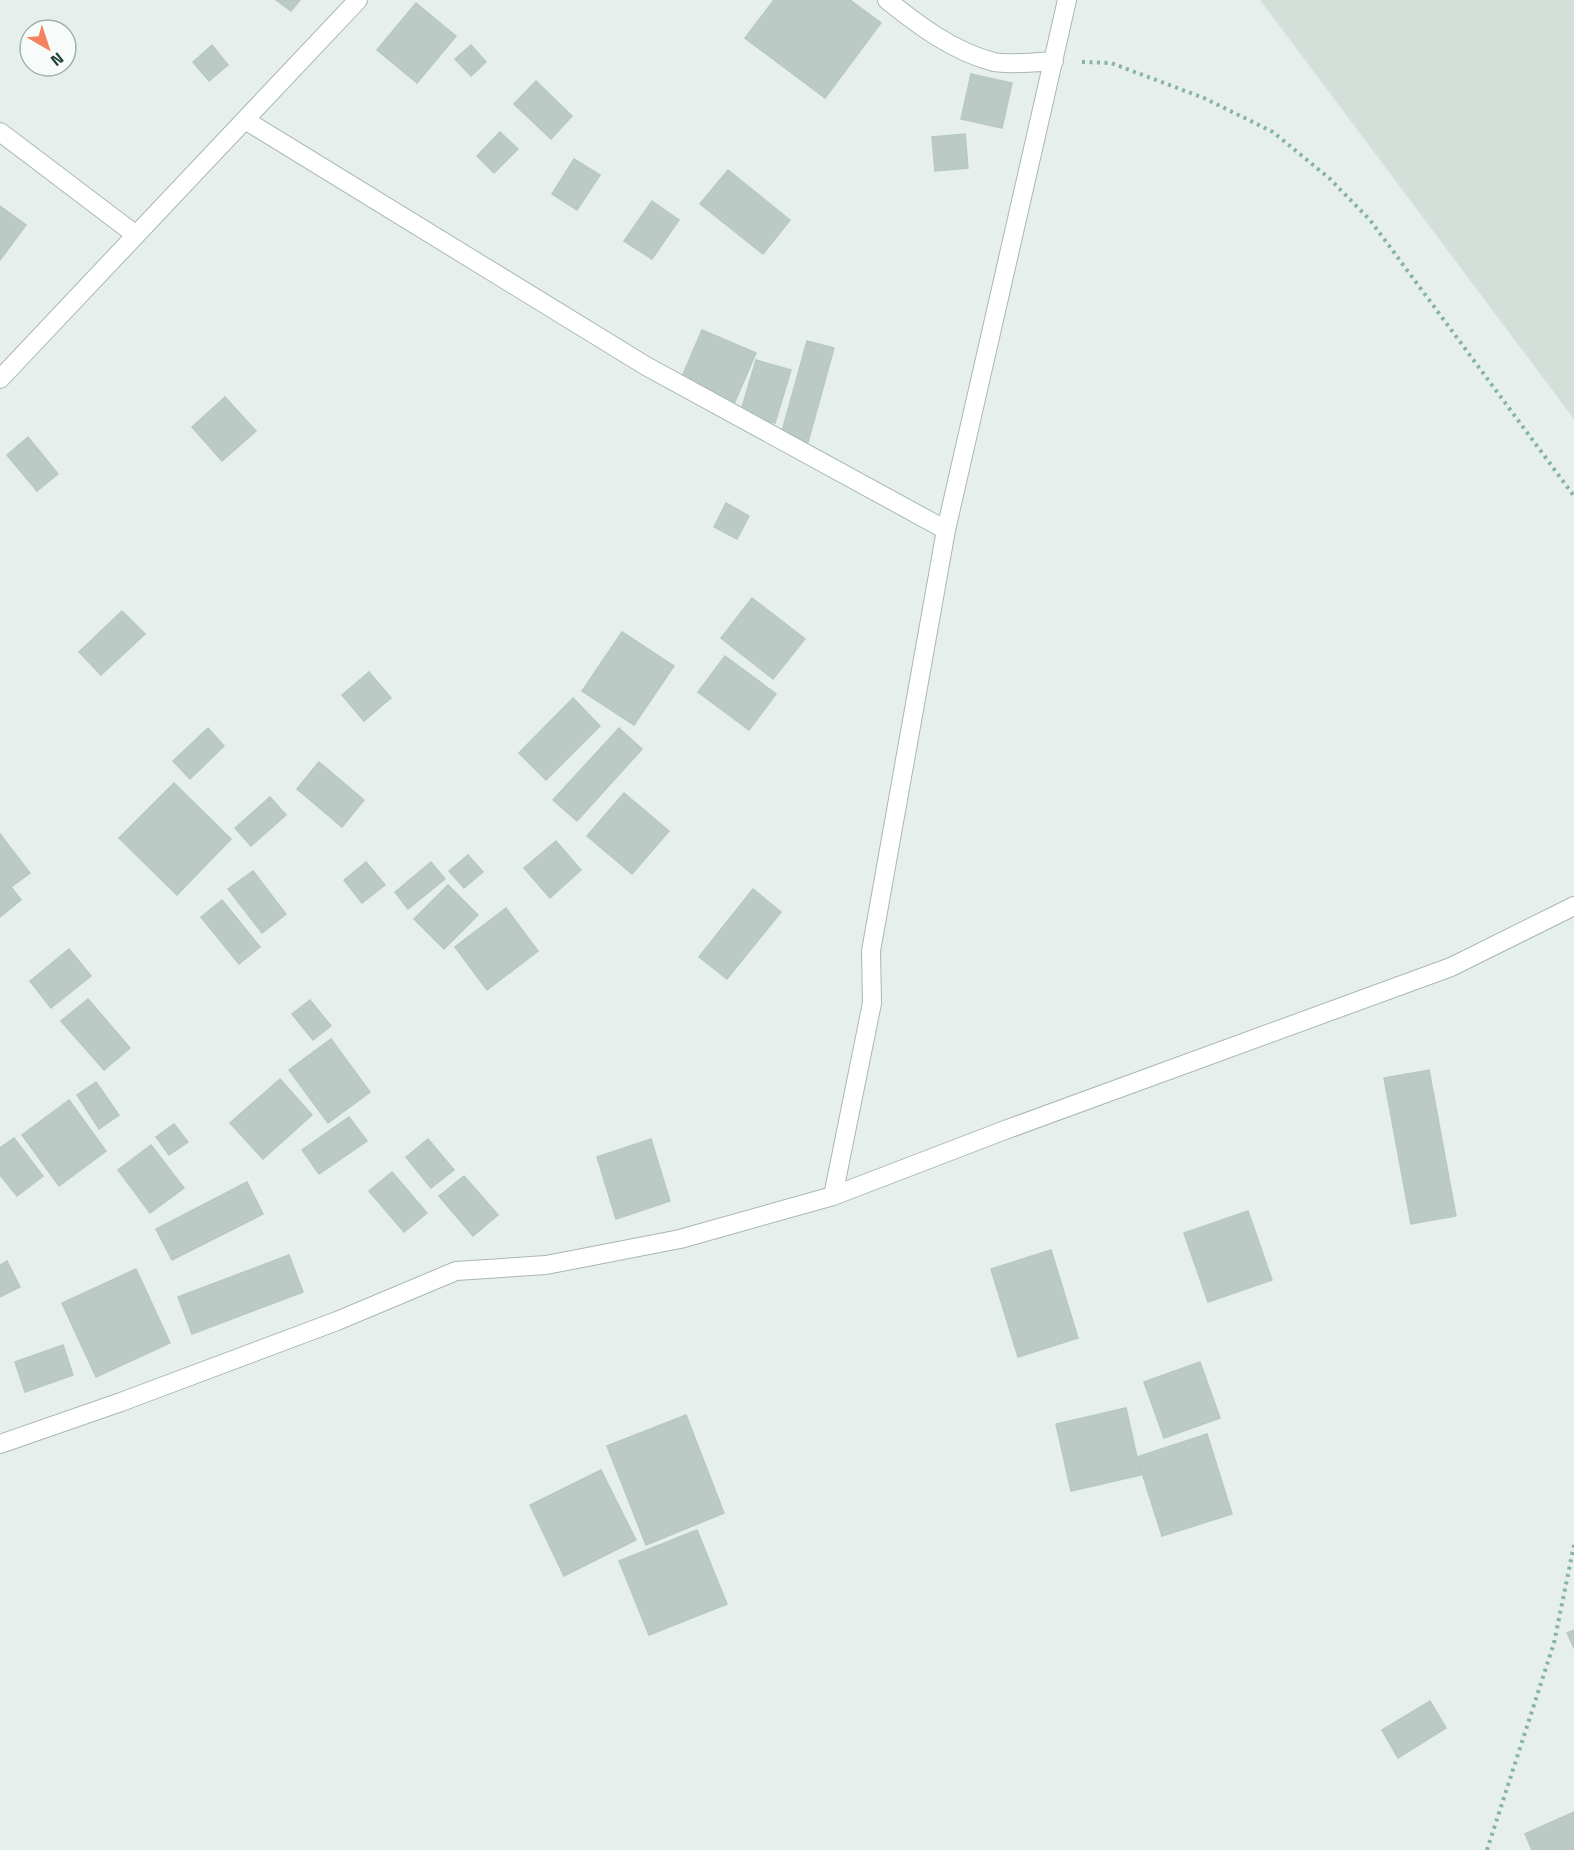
<svg xmlns="http://www.w3.org/2000/svg" width="1574" height="1850" viewBox="0 0 1574 1850" font-family="'Titillium Web',sans-serif">
<style>
.built{fill:#d4dfda}
.building{fill:#bbcac4;stroke:#b8c9c2;stroke-width:1.5}
.lines{fill:none;stroke-linecap:round;stroke-linejoin:round}
.street-casing{stroke:#a8b8b2;stroke-width:20}
.path{stroke:#86b3a5;stroke-width:4;stroke-dasharray:3 4.5;stroke-linecap:butt}
.street{stroke:#fff;stroke-width:18}
</style>
<rect width="100%" height="100%" fill="#e6efeb"/>
<path class="built" d="M1260,0H1574V419Z"/>
<path class="building" d="M276,0H300L291,11Z
M774,0H850L881,23L825,98L745,38Z
M416,3L456,36L417,83L377,50Z
M212,45L228,65L209,81L193,62Z
M471,45L486,62L471,76L455,59Z
M971,74L1012,83L1002,128L961,119Z
M536,81L572,116L551,139L514,104Z
M500,132L518,149L494,173L477,156Z
M965,134L968,168L935,171L932,137Z
M574,159L600,175L577,210L552,194Z
M728,170L790,220L763,254L700,204Z
M652,201L679,220L652,259L624,241Z
M0,206L26,225L0,260Z
M702,330L756,353L734,404L680,381Z
M807,341L834,348L808,442L781,435Z
M756,360L791,370L775,423L740,414Z
M225,397L256,431L222,461L192,427Z
M28,437L58,474L37,491L7,455Z
M726,503L749,516L737,539L714,527Z
M752,598L805,639L773,679L721,638Z
M122,611L145,634L101,675L79,652Z
M622,632L674,666L634,725L582,691Z
M725,656L776,694L749,730L698,692Z
M369,672L391,698L364,721L342,695Z
M573,698L600,726L546,780L519,753Z
M208,728L224,746L190,779L173,761Z
M619,728L642,749L577,821L553,800Z
M319,762L364,800L342,827L297,789Z
M174,783L231,839L177,895L119,838Z
M624,793L669,831L632,874L587,836Z
M270,797L286,815L251,846L235,828Z
M0,834L30,873L11,887L21,900L0,917Z
M556,841L581,870L550,898L524,868Z
M468,855L483,872L464,888L449,871Z
M366,862L385,885L362,903L344,880Z
M431,862L445,879L408,909L395,892Z
M253,871L286,914L262,933L228,889Z
M448,885L478,915L444,949L414,919Z
M753,889L781,912L727,979L699,957Z
M222,900L260,947L239,964L201,917Z
M506,908L538,951L487,990L455,947Z
M69,949L91,976L51,1008L30,981Z
M88,999L130,1048L104,1070L61,1021Z
M310,1000L331,1026L313,1040L292,1014Z
M331,1039L370,1092L328,1123L289,1070Z
M1429,1070L1456,1216L1411,1224L1384,1078Z
M280,1079L312,1115L263,1159L230,1123Z
M96,1082L119,1115L99,1129L77,1095Z
M69,1100L106,1151L59,1186L22,1135Z
M349,1117L367,1141L319,1174L302,1150Z
M174,1124L188,1142L169,1155L156,1137Z
M14,1138L43,1176L17,1196L0,1175V1148Z
M428,1139L454,1170L431,1188L406,1157Z
M651,1139L670,1201L616,1219L597,1157Z
M151,1145L184,1188L150,1213L118,1170Z
M392,1172L427,1213L404,1232L369,1191Z
M464,1176L498,1215L473,1236L439,1196Z
M247,1182L263,1214L172,1260L156,1229Z
M1248,1211L1272,1280L1208,1302L1184,1233Z
M1051,1250L1078,1338L1018,1357L991,1269Z
M289,1255L303,1292L192,1334L178,1297Z
M7,1261L20,1287L0,1297V1265Z
M136,1269L170,1343L96,1377L62,1303Z
M63,1345L73,1375L25,1392L15,1362Z
M1200,1362L1220,1418L1164,1438L1144,1382Z
M1126,1408L1141,1475L1071,1491L1056,1424Z
M686,1415L724,1513L646,1545L607,1446Z
M1207,1434L1232,1514L1162,1536L1137,1457Z
M601,1470L636,1540L564,1576L530,1505Z
M697,1530L727,1604L649,1635L619,1561Z
M1574,1630V1648L1567,1633Z
M1430,1701L1446,1728L1398,1758L1382,1730Z
M1574,1812V1850H1532L1525,1834Z"/>
<g class="lines">
<defs>
<path id="street" d="M887,0C918,25 954,52 994,62C1009,65 1038,62 1054,61
M245,120L646,366L946,530
M0,132L136,235
M0,379L358,0
M833,1196L872,1003L871,951L946,530L1067,0
M0,1444L121,1402L337,1321L456,1271L546,1265L680,1239L833,1196L1005,1130L1451,967L1574,906"/>
</defs>
<use href="#street" class="street-casing"/>
<path class="path" d="M1082,62L1111,63L1204,98L1273,132L1329,178L1370,220L1574,496
M1487,1850L1554,1643L1574,1545"/>
<use href="#street" class="street"/>
</g>
<g transform="translate(48 48) rotate(141)"><circle r="28" fill="#f7fbf9" stroke="#a3b1ad" stroke-width="1.5"/>
<path d="M0-4.5L10 22L0 15L-10 22Z" fill="#f4845f"/>
<text y="-9" font-size="16" font-weight="bold" text-anchor="middle" fill="#24423a">N</text>
</g>
</svg>
